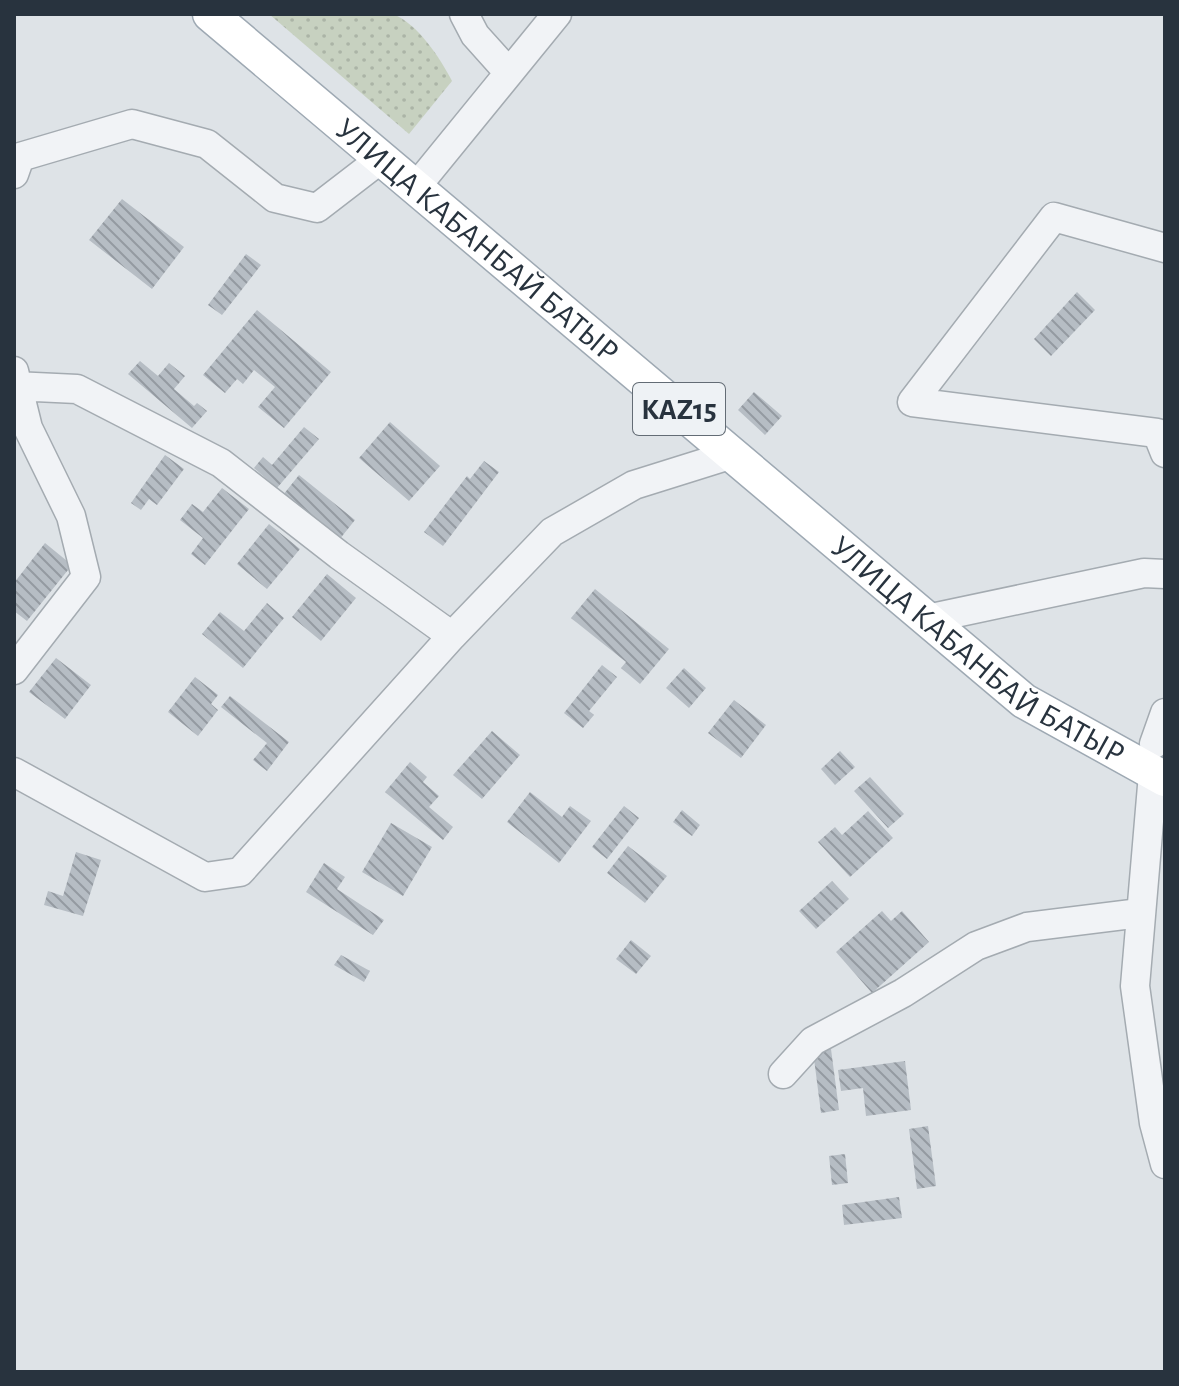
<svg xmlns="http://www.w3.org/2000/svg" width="1179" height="1386" viewBox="0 0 1179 1386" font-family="'Alegreya Sans',sans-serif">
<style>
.grass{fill:url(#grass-dots)}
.building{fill:url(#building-back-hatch)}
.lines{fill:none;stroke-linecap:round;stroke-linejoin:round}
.minor-casing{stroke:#a4abb1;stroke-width:31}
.major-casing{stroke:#9ea9b3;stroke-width:37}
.minor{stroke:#f1f3f6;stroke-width:28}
.major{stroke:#fff;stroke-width:34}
.labels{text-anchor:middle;stroke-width:7;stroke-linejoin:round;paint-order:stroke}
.shield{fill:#eef2f5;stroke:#636c75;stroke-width:2}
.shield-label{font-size:30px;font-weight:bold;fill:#28333e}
.street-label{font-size:32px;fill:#28333e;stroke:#eef2f5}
</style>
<defs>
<pattern id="grass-dots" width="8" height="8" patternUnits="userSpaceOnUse" patternTransform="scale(2)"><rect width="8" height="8" fill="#c7d1c0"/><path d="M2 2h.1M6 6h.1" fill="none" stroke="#abb4a6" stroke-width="1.8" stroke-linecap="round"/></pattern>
<pattern id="building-back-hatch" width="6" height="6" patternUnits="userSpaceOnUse" patternTransform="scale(2)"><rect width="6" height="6" fill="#b6bdc4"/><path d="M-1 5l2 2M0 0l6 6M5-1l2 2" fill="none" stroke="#949aa1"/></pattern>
</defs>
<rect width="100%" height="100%" fill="#dee3e7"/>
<path class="grass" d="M269,14H393C418,24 440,58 452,81L409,134Z"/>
<path class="building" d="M122,199L184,247L152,289L89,240Z
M246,254L261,265L222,315L208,305Z
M1077,292L1095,310L1051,356L1034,339Z
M257,310L331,372L284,428L258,407L275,387L254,370L243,384L237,379L225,393L203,375Z
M140,361L158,376L169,363L185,376L174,389L194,406L197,403L207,411L192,428L128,374Z
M754,392L782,416L765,435L738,410Z
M390,422L440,466L409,501L359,458Z
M304,427L319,439L277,488L254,468L263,457L272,465Z
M165,455L184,469L157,505L149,499L141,510L131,503Z
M484,461L499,472L443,546L424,532L467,476L470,479Z
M299,475L355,520L339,540L283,495Z
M222,488L249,509L205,565L191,554L203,538L180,520L192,504L203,512Z
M269,524L300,549L267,589L237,564Z
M45,543L72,565L27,621L14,611V583Z
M327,574L356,598L321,641L292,617Z
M595,589L669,649L640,684L621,668L626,662L571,618Z
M267,603L284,618L243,668L202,634L220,612L244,631Z
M56,658L91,685L65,719L29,692Z
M602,665L617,677L589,711L594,715L583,728L564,713Z
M684,668L706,688L689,708L666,688Z
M195,677L218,695L211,704L218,710L198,736L168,712Z
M230,696L289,742L267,771L253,760L267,743L221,707Z
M734,700L766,725L741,758L708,733Z
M492,731L520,755L482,799L453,775Z
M840,751L855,767L835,785L821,769Z
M410,762L427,777L423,782L439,796L429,807L453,827L443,840L385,792Z
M870,777L904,814L888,828L854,791Z
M530,792L562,817L570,806L591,821L559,863L507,822Z
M624,806L639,818L607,859L592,847Z
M682,810L700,825L692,836L673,822Z
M868,811L893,838L850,877L818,842L835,827L842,835Z
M391,823L432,847L403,896L362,872Z
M628,846L667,876L645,903L607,873Z
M76,852L101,860L83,916L44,905L48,891L63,896Z
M324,863L345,877L337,889L384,920L373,935L306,892Z
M832,881L849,899L816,929L799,911Z
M882,911L891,921L902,911L929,942L872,993L836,952Z
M631,940L651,956L636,974L616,959Z
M341,955L370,971L364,982L334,965Z
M831,1049L839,1110L821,1113L813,1051Z
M905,1061L911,1110L866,1116L863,1088L841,1091L838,1070Z
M928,1126L936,1186L917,1189L909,1129Z
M845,1154L848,1183L832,1185L829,1156Z
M899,1197L902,1218L844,1225L842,1205Z"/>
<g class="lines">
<defs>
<path id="minor" d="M464,14L475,35L509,73
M14,174L20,157L132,124L207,144L275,198L317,208L382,158
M416,187L557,14
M1165,248L1054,217L912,402L1157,433L1165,453
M14,371L28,428L71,516L86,577L14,670
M14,386L77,389L221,463L339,555L452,636
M927,619L1144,573L1165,574
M1154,744L1165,713
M14,772L205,877L240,872L452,636L552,532L634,485L733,454
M1153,774L1135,986L1154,1123L1165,1164
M783,1074L813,1041L903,993L976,946L1027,927L1140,913"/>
<g id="major">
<path id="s1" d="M210,14L1024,701L1165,779"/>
</g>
</defs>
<use href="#minor" class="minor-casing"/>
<use href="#major" class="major-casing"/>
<use href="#minor" class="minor"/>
<use href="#major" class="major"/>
</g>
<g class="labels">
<rect class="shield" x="633" y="383" width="92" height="52" rx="6"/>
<g class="shield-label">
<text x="679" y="419">KAZ15</text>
</g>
<g class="street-label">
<text dy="11" stroke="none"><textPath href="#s1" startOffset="350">УЛИЦА КАБАНБАЙ БАТЫР</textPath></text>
<text dy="11" stroke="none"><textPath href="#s1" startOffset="998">УЛИЦА КАБАНБАЙ БАТЫР</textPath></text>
</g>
</g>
<rect width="1179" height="1386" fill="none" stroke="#28333e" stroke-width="32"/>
</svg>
